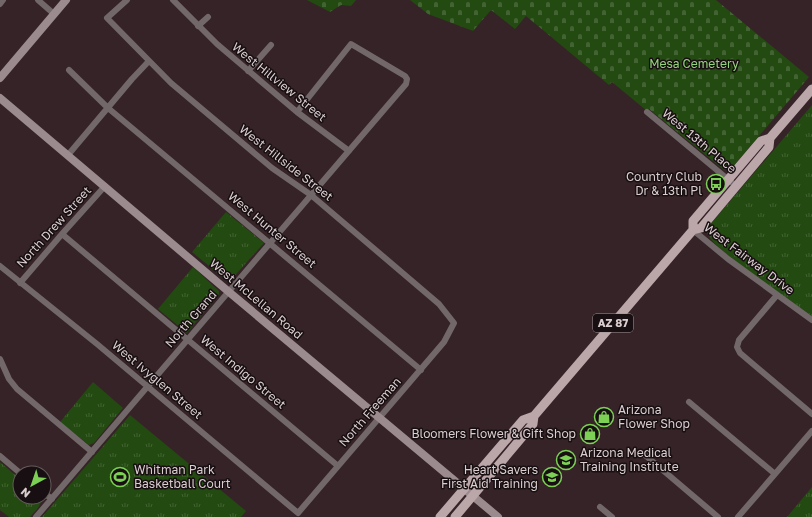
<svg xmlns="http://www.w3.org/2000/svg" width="812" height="517" viewBox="0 0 812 517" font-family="'Golos Text',sans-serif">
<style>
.grass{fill:url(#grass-tufts)}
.cemetery{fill:url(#cemetery-stones)}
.garden{fill:#234a10}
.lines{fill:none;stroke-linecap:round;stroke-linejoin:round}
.street{stroke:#726869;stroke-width:6}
.secondary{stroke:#9b8b8e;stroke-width:8}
.primary{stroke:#bba6aa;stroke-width:9}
.labels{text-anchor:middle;stroke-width:3;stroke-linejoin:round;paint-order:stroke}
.shield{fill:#170f11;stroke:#a09597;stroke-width:1}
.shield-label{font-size:11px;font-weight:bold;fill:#dbced0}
.park-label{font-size:12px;fill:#95d47c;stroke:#170f11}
.street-label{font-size:12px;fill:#dbced0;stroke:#170f11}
.poi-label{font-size:12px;fill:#dbced0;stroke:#170f11;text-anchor:end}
</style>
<defs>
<pattern id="grass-tufts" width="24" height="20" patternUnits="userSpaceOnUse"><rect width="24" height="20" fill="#234a10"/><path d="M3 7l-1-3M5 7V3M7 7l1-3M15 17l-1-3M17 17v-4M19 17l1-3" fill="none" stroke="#426332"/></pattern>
<pattern id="cemetery-stones" width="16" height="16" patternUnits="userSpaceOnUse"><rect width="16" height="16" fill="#234a10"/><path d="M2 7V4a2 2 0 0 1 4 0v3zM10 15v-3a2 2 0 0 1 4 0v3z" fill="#426332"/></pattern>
</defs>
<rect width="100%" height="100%" fill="#352327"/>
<path class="grass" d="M812,105V316C794,303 712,249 707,233L708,227Z
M226,212L264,243L230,281L226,280L192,252Z
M193,267L219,291V294L187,333L158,309Z
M93,382L123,408L94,443L89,445L60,422Z
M130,415L246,511L241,517H42Z
M0,462L20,479V497H41C43,505 34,512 30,517H9L0,510Z
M812,487V517H787Z"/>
<path class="cemetery" d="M307,0H356L351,6L341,5L330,12Z
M410,0H716L809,77L731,169L724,170L649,109L647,111L612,82L609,85L526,16L515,29L491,10L473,31L428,14Z"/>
<path class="garden" d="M122,465L131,473L118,488L109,481Z
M135,478L144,485L132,500L123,492Z"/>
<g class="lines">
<path class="street" d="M38,0L54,14
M173,0L217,44L297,112L349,151
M0,4L3,0
M198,26L208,17
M69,70L108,108L421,370
M248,71L271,45
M647,112L736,186
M68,155L132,79L149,61
M693,230L728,259L812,320
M62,234L338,466
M0,266L97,344L298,513L444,342L454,323L439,304L311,195L272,168L171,83L107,18L127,0
M20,283L62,234L105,186
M777,295L739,340L737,347L740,353L812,414
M0,359L9,379L17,389L92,452
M689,402L775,474
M645,455L718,517
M0,456L20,473
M44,493L52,499
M600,507L612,517
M36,517L406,84L407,79L405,76L351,44L297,112
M738,517L812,431"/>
<path class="secondary" d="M0,78L66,0
M0,98L229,292L498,517"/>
<path class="primary" d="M693,230V221L761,141L770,138
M440,517L523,420L534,416L693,230L701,228L769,147L770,138L812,89
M455,517L533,424L534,416"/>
</g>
<defs>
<symbol id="bus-ring" viewBox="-11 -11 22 22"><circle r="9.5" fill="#170f11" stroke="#7cd155" stroke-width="1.5"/><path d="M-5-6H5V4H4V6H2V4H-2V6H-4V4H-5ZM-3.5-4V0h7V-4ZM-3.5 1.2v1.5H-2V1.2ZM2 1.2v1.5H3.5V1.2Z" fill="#7cd155"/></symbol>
<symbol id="shop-ring" viewBox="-11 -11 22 22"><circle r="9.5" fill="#170f11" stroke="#7cd155" stroke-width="1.5"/><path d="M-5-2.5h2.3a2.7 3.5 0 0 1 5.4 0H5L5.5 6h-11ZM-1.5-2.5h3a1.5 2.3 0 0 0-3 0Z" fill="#7cd155"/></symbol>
<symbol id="school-ring" viewBox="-11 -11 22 22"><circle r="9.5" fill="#170f11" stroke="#7cd155" stroke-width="1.5"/><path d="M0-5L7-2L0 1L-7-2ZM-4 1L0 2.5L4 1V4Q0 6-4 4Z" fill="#7cd155"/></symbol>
<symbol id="stadium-ring" viewBox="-11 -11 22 22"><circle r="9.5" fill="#170f11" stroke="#7cd155" stroke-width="1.5"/><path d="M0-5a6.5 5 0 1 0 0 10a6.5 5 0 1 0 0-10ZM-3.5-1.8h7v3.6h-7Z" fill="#7cd155"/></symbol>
</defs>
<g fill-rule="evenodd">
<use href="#bus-ring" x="705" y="173" width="22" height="22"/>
<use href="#shop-ring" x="593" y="406" width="22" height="22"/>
<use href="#shop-ring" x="579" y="423" width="22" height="22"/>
<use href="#school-ring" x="555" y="449" width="22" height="22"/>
<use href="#stadium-ring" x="109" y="466" width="22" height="22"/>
<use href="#school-ring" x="541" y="466" width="22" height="22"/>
</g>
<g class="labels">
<rect class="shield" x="593" y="314" width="40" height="18" rx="3"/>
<g class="shield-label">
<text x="613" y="327">AZ 87</text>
</g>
<g class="park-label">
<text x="694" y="68">Mesa Cemetery</text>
</g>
<g class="street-label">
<text transform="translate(279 82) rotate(39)" y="4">West Hillview Street</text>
<text transform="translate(699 141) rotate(40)" y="4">West 13th Place</text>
<text transform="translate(286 163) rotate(38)" y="4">West Hillside Street</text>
<text transform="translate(54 227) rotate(-48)" y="4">North Drew Street</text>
<text transform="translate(272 230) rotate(40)" y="4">West Hunter Street</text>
<text transform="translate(749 259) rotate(37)" y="4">West Fairway Drive</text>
<text transform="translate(256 299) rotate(40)" y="4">West McLellan Road</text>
<text transform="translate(191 319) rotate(-49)" y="4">North Grand</text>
<text transform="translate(243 372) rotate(40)" y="4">West Indigo Street</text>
<text transform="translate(157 380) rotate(40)" y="4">West Ivyglen Street</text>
<text transform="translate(370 412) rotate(-49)" y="4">North Freeman</text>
</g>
<g class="poi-label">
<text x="702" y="181">Country Club<tspan x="702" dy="14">Dr &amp; 13th Pl</tspan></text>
<text x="618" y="414" text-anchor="start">Arizona<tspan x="618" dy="14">Flower Shop</tspan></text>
<text x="576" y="438">Bloomers Flower &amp; Gift Shop</text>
<text x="580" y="457" text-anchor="start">Arizona Medical<tspan x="580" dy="14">Training Institute</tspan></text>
<text x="134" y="474" text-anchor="start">Whitman Park<tspan x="134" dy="14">Basketball Court</tspan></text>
<text x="538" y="474">Heart Savers<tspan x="538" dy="14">First Aid Training</tspan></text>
</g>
</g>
<g transform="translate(32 485) rotate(220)"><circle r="19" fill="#170f11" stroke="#655b5d"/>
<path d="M0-3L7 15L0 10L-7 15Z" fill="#7cd155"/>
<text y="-6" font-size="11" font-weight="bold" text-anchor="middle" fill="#dbced0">N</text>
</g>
</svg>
